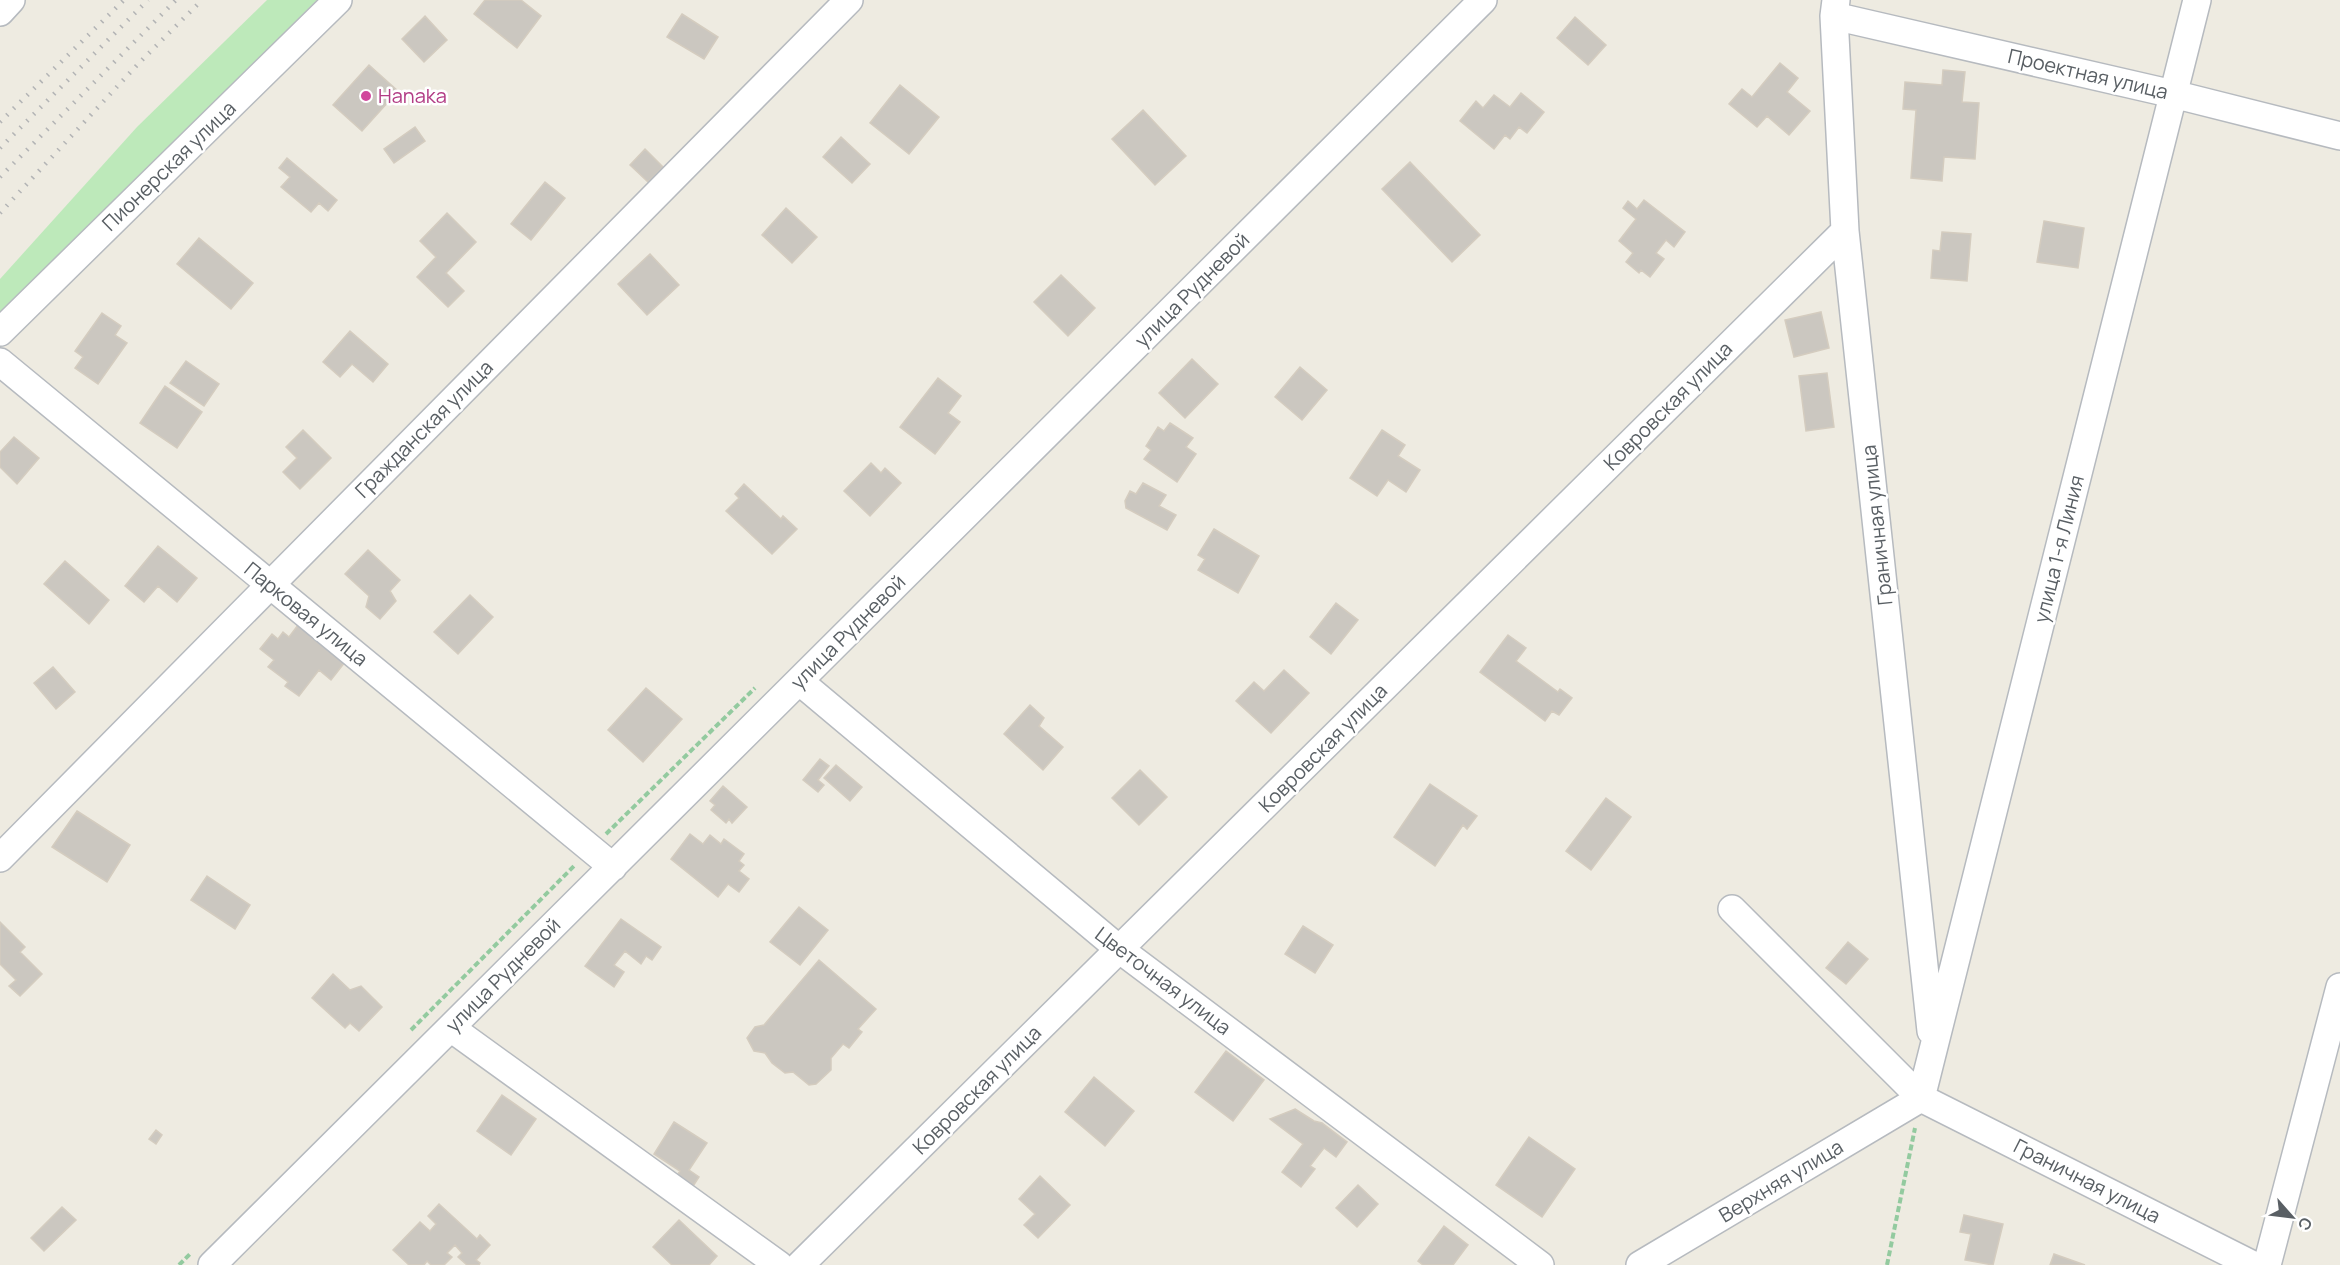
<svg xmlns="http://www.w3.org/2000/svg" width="2340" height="1265" viewBox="0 0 2340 1265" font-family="Manrope,sans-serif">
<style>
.green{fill:#bde9ba}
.building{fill:#cbc7c0;stroke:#d4ccbf;stroke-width:1.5}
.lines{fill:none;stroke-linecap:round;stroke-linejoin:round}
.minor-casing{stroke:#b6babf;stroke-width:30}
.path{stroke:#93ca9f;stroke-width:4;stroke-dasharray:6 3;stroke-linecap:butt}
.minor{stroke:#fff;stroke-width:27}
.rail{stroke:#b3b4b5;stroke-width:4.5;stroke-dasharray:1.5 8;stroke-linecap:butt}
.hotel-dot{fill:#d1479c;stroke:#fff;stroke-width:2}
.labels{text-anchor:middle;stroke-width:5;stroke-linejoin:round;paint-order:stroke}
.street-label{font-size:20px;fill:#595f64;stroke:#fff}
.hotel-label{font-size:20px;fill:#b23c85;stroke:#fff;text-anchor:start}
</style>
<rect width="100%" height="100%" fill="#eeebe1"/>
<path class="green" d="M267,0H317L0,317V279L137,127Z"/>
<path class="building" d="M485,0H521L541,16L517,48L474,14Z
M682,14L718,37L704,59L667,37Z
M425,16L447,40L424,62L402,39Z
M1575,17L1606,45L1588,65L1557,38Z
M1780,63L1798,78L1787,92L1810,111L1789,135L1767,116L1757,127L1729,104L1742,89L1752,97Z
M369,65L398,91L362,131L333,105Z
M1943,70L1965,72L1962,102L1979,103L1975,159L1944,157L1942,181L1911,178L1916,110L1903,109L1905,82L1942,85Z
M900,85L939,117L909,154L870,123Z
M1521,93L1544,112L1527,133L1519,127L1510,139L1505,135L1494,149L1460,121L1476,101L1483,108L1494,95L1510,107Z
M1143,110L1186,156L1155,185L1112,139Z
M415,127L425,141L394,163L384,149Z
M841,137L870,164L852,183L823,157Z
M645,149L663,167L648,182L630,165Z
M287,158L337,200L328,211L319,203L311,212L281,187L290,177L279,168Z
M1410,162L1480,235L1452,262L1382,189Z
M545,182L565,198L531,240L511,224Z
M1644,200L1685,232L1674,247L1666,240L1656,253L1664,259L1650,277L1641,270L1639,273L1626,262L1633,253L1619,241L1636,219L1623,208L1628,201L1637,209Z
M786,208L817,237L792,263L762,235Z
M447,213L476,242L446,273L464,291L448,307L417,277L436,257L420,241Z
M2044,221L2084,228L2078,268L2037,262Z
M1942,232L1971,234L1967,281L1931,278L1933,250L1940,251Z
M199,238L253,283L231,309L177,264Z
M650,254L679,285L647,315L618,284Z
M1061,275L1095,308L1068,336L1034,302Z
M1821,312L1829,348L1794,357L1785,320Z
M102,313L121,326L115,335L127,343L98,384L75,368L83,357L75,351Z
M350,331L388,364L373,382L352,364L340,377L323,362Z
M1192,359L1218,384L1185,418L1159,393Z
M186,361L219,384L204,406L170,383Z
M1300,367L1327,390L1302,420L1275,397Z
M1827,373L1834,427L1806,431L1799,376Z
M938,378L961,396L948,413L960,422L935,454L900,427Z
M165,386L202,412L177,448L140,423Z
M1170,423L1193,438L1186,447L1196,454L1177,482L1144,459L1151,450L1146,446L1158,427L1164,431Z
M303,430L331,458L300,489L283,472L297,458L286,447Z
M1382,430L1405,445L1398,456L1420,470L1406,492L1388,480L1377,496L1350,478Z
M14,437L39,458L17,484L0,467V452Z
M871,463L881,473L885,468L901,483L870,516L844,491Z
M1143,483L1166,495L1159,506L1176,515L1167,530L1126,508L1125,501L1130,491L1136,494Z
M744,484L781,519L783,516L797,529L772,554L726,511L739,498L735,494Z
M1214,529L1259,556L1238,593L1198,570L1205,559L1198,555Z
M158,546L197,578L177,602L158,586L144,602L125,586Z
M368,550L400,580L390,591L396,601L380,619L366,607L369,596L345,574Z
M65,561L109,600L89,624L44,584Z
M470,595L493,617L458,654L434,632Z
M1336,603L1358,620L1331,654L1310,637Z
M298,625L317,640L349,657L331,680L319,670L299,696L285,686L288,682L268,667L274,660L260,649L272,634L278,639L283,632L289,637Z
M1508,635L1526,648L1516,661L1558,692L1560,689L1572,698L1559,715L1552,711L1545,721L1480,672Z
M53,667L75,692L56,709L34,683Z
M1284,670L1309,693L1271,733L1236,701L1254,682L1264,691Z
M646,688L682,719L643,762L608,730Z
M1030,705L1044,718L1039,726L1063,747L1043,770L1004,734Z
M820,759L829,766L818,780L824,785L818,792L803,780Z
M836,765L862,787L850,801L824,778Z
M1140,770L1167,797L1139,825L1112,798Z
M1430,784L1477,816L1467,829L1463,825L1435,866L1394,837Z
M723,786L747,807L732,823L729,819L726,823L711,810L715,805L710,801Z
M1606,798L1631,817L1591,870L1566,851Z
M77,811L130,845L107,882L52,847Z
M690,834L703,844L710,835L721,844L724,839L744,854L739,861L744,865L739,871L749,879L739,892L728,884L718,897L671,859Z
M207,876L250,905L235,929L191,900Z
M799,907L828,930L800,965L770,942Z
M621,919L661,947L652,960L646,956L641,964L625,951L614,965L624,972L614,987L585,966Z
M0,922L25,947L20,952L42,974L20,996L9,986L16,980L0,964Z
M1303,926L1333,945L1315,973L1285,954Z
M1848,942L1868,959L1846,984L1826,968Z
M819,960L876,1009L858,1029L862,1032L849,1048L843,1044L831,1058V1070L816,1084L809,1085L793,1072L785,1073L772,1063L765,1053L754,1051L747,1038L755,1027L764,1025Z
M333,974L350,990L361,986L382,1007L359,1031L350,1023L345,1028L312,998Z
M1226,1051L1264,1080L1233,1121L1195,1092Z
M1094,1077L1134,1111L1105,1146L1065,1112Z
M502,1095L536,1119L511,1155L477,1131Z
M1295,1109L1314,1121L1322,1123L1347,1142L1336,1157L1324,1148L1310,1166L1315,1169L1301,1187L1282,1172L1303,1144L1270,1119Z
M674,1122L707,1143L689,1170L699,1177L688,1194L672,1183L680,1171L654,1154Z
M156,1130L162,1135L156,1144L149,1139Z
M1529,1137L1575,1169L1542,1217L1496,1185Z
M1040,1176L1070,1205L1038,1238L1024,1225L1035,1214L1019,1199Z
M1358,1185L1378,1204L1357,1227L1336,1208Z
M439,1204L477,1239L480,1235L490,1245L476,1260L480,1263L479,1265H467L458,1257L462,1253L455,1245L447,1253L452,1257L444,1265H431L427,1261L424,1265H409L393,1250L420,1222L430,1231L436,1224L428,1216Z
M62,1207L76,1220L44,1251L31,1238Z
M1964,1215L2003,1224L1993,1265L1965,1260L1971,1234L1960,1232Z
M679,1220L717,1256L709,1265H672L653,1247Z
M1444,1226L1468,1245L1453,1265H1423L1418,1261Z
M2054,1254L2085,1265H2050Z"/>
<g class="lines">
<defs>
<path id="minor" d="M1836,0L1834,16L1845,231L1931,1031
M0,12L11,0
M1834,16L2173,94L2340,136
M0,332L338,0
M0,362L613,867
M799,681L1119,949L1540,1265
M0,858L849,0
M1732,909L1921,1098L2253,1265
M451,1028L779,1265
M1921,1098L2197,0
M212,1265L1483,0
M800,1265L1845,231
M1640,1265L1921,1098
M2267,1265L2340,987"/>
</defs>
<use href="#minor" class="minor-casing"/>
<path class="path" d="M606,834L755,688
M411,1030L575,865
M179,1265L191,1253
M1887,1265L1915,1128"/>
<use href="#minor" class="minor"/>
<path class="rail" d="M0,122L124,0
M0,148L148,0
M0,177L176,0
M0,213L139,63L202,0"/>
</g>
<circle class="hotel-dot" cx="366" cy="96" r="6"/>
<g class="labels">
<g class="street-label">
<text transform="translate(2088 74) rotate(13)" y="7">Проектная улица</text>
<text transform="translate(169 166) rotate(-44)" y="7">Пионерская улица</text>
<text transform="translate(1192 290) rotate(-45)" y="7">улица Рудневой</text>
<text transform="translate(1668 406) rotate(-45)" y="7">Ковровская улица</text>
<text transform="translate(424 429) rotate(-45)" y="7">Гражданская улица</text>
<text transform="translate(1877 525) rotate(-96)" y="7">Граничная улица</text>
<text transform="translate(2059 549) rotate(-76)" y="7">улица 1-я Линия</text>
<text transform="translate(306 614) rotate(39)" y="7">Парковая улица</text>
<text transform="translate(848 632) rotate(-45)" y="7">улица Рудневой</text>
<text transform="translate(1323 748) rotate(-45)" y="7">Ковровская улица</text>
<text transform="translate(503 975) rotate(-45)" y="7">улица Рудневой</text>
<text transform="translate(1163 981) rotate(37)" y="7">Цветочная улица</text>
<text transform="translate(977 1090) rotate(-45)" y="7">Ковровская улица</text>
<text transform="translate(1781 1181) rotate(-31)" y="7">Верхняя улица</text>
<text transform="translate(2087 1181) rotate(27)" y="7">Граничная улица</text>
</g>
<g class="hotel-label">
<text x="378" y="103">Hanaka</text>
</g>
</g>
<g transform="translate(2292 1217) rotate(118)" stroke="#ffffff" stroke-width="4.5" paint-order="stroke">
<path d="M0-4.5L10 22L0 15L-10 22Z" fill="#595f64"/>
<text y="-9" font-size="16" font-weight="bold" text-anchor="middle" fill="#595f64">С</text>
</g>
</svg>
